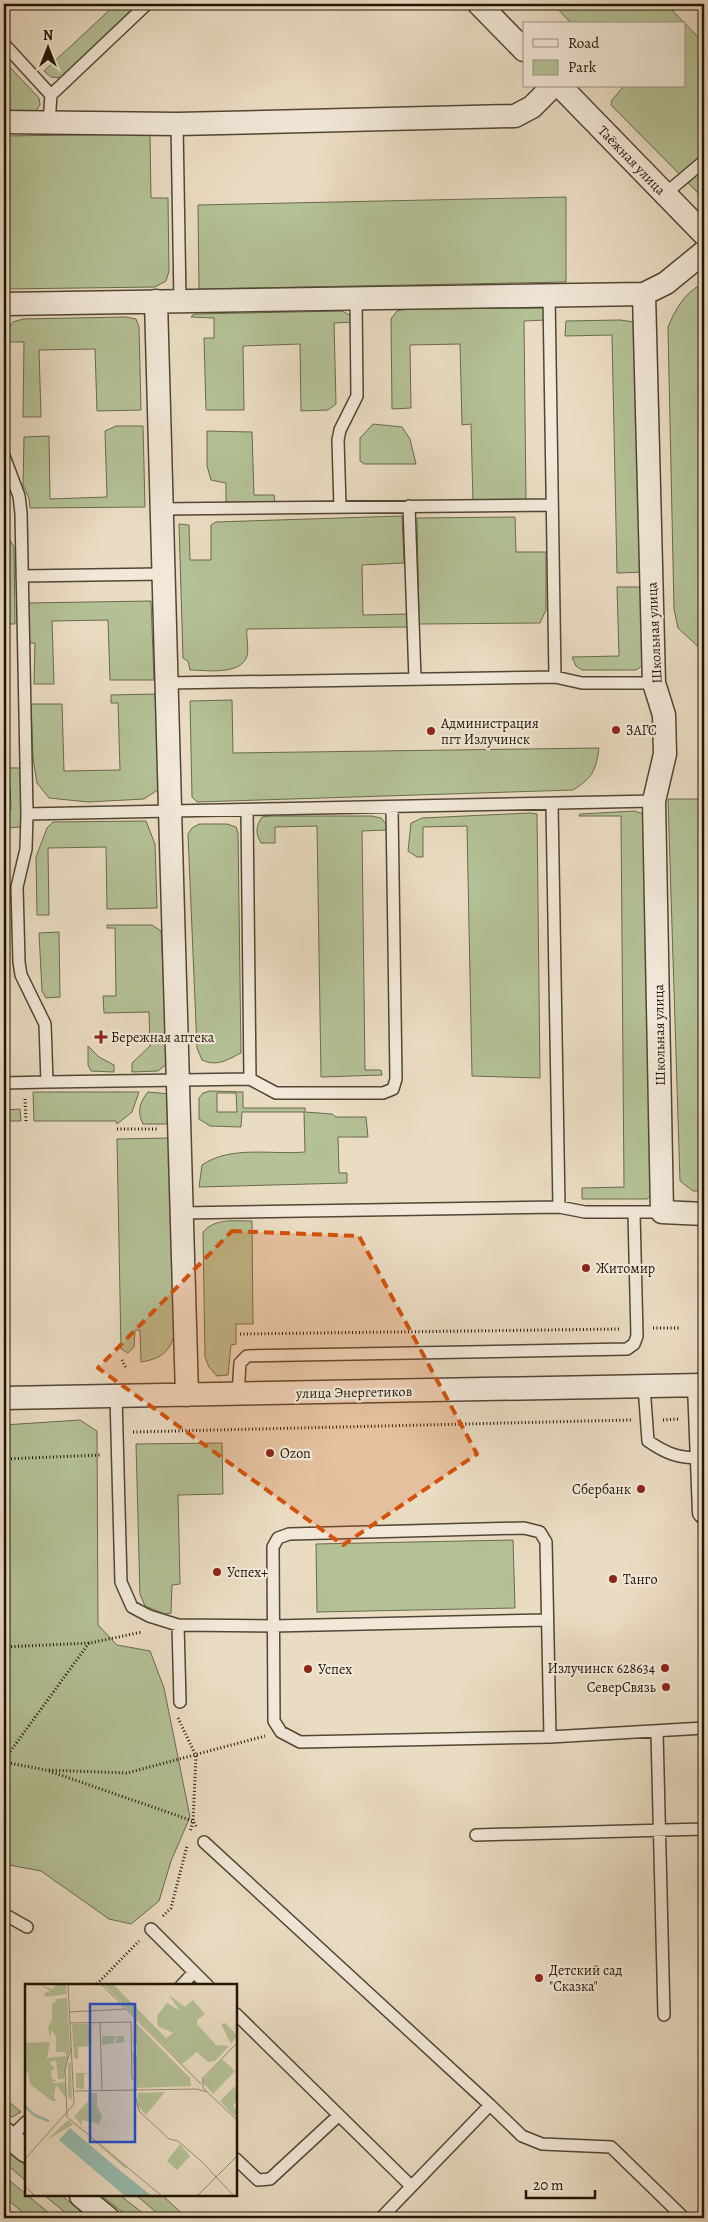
<svg xmlns="http://www.w3.org/2000/svg" width="708" height="2222" viewBox="0 0 708 2222" font-family="Alegreya,serif">
<style>
.green{fill:#b4c196;stroke:#6a6a4e;fill-rule:evenodd}
.lines{fill:none;stroke-linecap:round;stroke-linejoin:round}
.lane-casing{stroke:#524634;stroke-width:14}
.street-casing{stroke:#524634;stroke-width:25}
.path{stroke:#201405;stroke-width:3;stroke-dasharray:1 2.5;stroke-linecap:butt}
.lane{stroke:#f1e8d8;stroke-width:11}
.street{stroke:#f1e8d8;stroke-width:22}
.marked{fill:#d4520b;fill-opacity:0.2;stroke:#d4520b;stroke-width:4;stroke-dasharray:10 6;stroke-linejoin:round}
.poi-dot{fill:#8f2418;stroke:#f1e8d8;stroke-width:2}
.labels{text-anchor:middle;stroke-width:4.5;stroke-linejoin:round;paint-order:stroke}
.street-label{font-size:14px;fill:#201405;stroke:#f1e8d8}
.poi-label{font-size:14px;fill:#201405;stroke:#f1e8d8;text-anchor:start}
.inset-river{fill:none;stroke:#98bcb0;stroke-width:2.5}
.inset-road{fill:none;stroke:#998c77;stroke-width:1}
.view{fill:#1d4ed8;fill-opacity:0.15;stroke:#1d4ed8;stroke-width:2.5}
.inset-edge{fill:none;stroke:#201405;stroke-width:2.5}
</style>
<rect width="100%" height="100%" fill="#eadcc3"/>
<filter id="stains"><feTurbulence type="fractalNoise" baseFrequency=".004" numOctaves="4"/><feColorMatrix values="0 0 0 0 .2 0 0 0 0 .09 0 0 0 0 .02 0 0 0 .5 -.17"/></filter>
<radialGradient id="worn" r=".72"><stop offset=".6" stop-color="#630" stop-opacity="0"/><stop offset="1" stop-color="#630" stop-opacity=".3"/></radialGradient>
<path class="green" d="M116,4H141L63,78L51,77L44,71Z
M553,4H666L704,43V199L611,105L612,100L624,86H684V24H572Z
M4,61L39,98L40,105L34,114L4,113Z
M150,134L151,198H168L169,271L166,281L155,287L4,289V136Z
M566,197V282L199,289L198,205Z
M700,285L704,287V652L678,628L674,609L668,327C675,310 684,294 700,285Z
M544,308L545,320L524,321L526,503H473L471,424L462,425L460,344L410,345L411,408L392,409L391,319L397,311L406,309Z
M342,311L353,317L355,322L334,323L336,404L328,410L301,411L300,344L243,346L244,410H206L204,338H214V318L191,317L194,314Z
M126,317L136,319L139,327L141,410L97,411L95,349L39,350L41,417H23L24,342H9L8,329L13,322L23,319Z
M620,320L634,322L646,572L617,573L612,335L565,336L566,321Z
M373,424L402,427L410,439L416,464H364L360,461V438Z
M116,426H143L145,507L30,508L29,498L23,485L24,437L49,436L50,499L107,497L105,431Z
M207,431L252,432L254,495H274L275,502H226V483L211,480L207,466Z
M402,516L404,563L362,565L363,615L408,614V627L247,629C246,637 249,648 247,656C241,676 204,670 190,670L188,661L183,658L179,524L189,525L190,560H211V525L216,522Z
M515,517L516,552H546V610L540,623L419,624L417,518Z
M4,529L14,547L15,624H4Z
M617,587H646L645,664L636,670H582L576,666L572,657L619,656Z
M151,601L154,680H110L108,620L52,621L54,684H34L35,643H28V603Z
M155,694L158,763L162,787L144,799L88,802L49,798L37,783L33,758L31,704H62L64,771L120,770L118,703H111V695Z
M232,700L233,753L599,748C596,771 592,778 573,790L197,802L192,797L190,701Z
M4,768H22V827L4,828V809H11L10,787H4Z
M668,799H704V1191H693L680,1181Z
M635,811L643,814L655,1192L647,1199H582V1188L624,1187L621,816H579L580,814Z
M530,813L537,814L540,1078L472,1076L467,826L423,827V857H417L408,851L411,823L422,818Z
M270,816H372L381,818L386,824V830L362,831L365,1070H381L382,1075L321,1077L317,826L275,827V843H261C255,833 256,826 262,817Z
M146,821L155,844L157,908L107,909L106,847L48,848L49,915H37L36,857L47,828L53,822Z
M199,824H227L236,827L238,833L241,1053C227,1060 217,1067 202,1060L197,1048L188,834L192,828Z
M107,925H152L161,931L168,1063L158,1071L132,1072V1063L150,1046L149,1012L104,1013L103,996H116L115,928H107Z
M59,932L60,997L46,998L42,991L39,933Z
M88,1046L99,1057L114,1065V1072L91,1071L88,1065Z
M210,1091L243,1092V1108H305V1112L332,1114L336,1117H366L368,1137H338L339,1173H347V1183L199,1187L202,1165C231,1145 272,1155 305,1152L304,1112H242L241,1127L210,1126L199,1119V1098L203,1093ZM217,1093H236L237,1112H217Z
M33,1092H139L132,1112L117,1124L116,1121H34Z
M148,1092L170,1094L171,1120L166,1124H143C137,1112 139,1103 148,1092Z
M20,1109L21,1121H4V1110Z
M170,1138L177,1328C170,1350 165,1358 141,1362L140,1330H135L134,1347L128,1353L121,1349L117,1139Z
M252,1221L253,1324H236V1344L231,1345L228,1375L217,1376L209,1367L205,1357L203,1232C215,1218 235,1221 252,1221Z
M80,1420L97,1431L98,1625L117,1645L150,1651L164,1688L190,1817L171,1861L159,1901L131,1924L109,1919L41,1871L4,1864V1425Z
M222,1443L223,1494L178,1495L180,1584L172,1585L171,1613L165,1614L145,1606L140,1594L136,1444Z
M513,1540L515,1608L317,1612L316,1544Z
M4,2098L21,2112L12,2117L4,2115Z
M4,2148L26,2166V2181L4,2162Z
M4,2176L55,2218H30L4,2197Z
M45,2196H62L90,2218H72Z
M102,2196H121L149,2218H130Z
M137,2196H163L187,2218H163Z"/>
<g class="lines">
<defs>
<path id="lane" d="M4,44L51,95L49,122
M51,95L147,4
M177,124L180,301
M665,194L704,161
M549,295L555,677
M4,456L19,496L21,513L27,814L26,849L17,887L19,962L21,975L45,1024L47,1082L250,1079L276,1093H383L393,1089L396,1079L392,808
M409,506L415,679
M340,507L338,440L340,430L357,396L356,298
M161,509L552,505
M22,576L162,574
M167,683L555,677L582,683H654
M552,804L559,1207L585,1212H662
M247,810L250,1079
M27,814L654,801
M4,1083L47,1082
M182,1213L559,1207
M644,1386L648,1441C667,1454 678,1458 701,1458
M238,1394L240,1363L247,1356L627,1349L634,1344L637,1336L634,1213
M116,1396L121,1582L132,1607L149,1616L178,1625L273,1626L547,1620
M178,1625L180,1702
M657,1732L664,2015
M550,1737L546,1542L540,1532L524,1528L289,1534L278,1538L273,1547L274,1721L281,1732L300,1742L550,1737L704,1728
M476,1835L704,1829
M204,1842L490,2105L522,2136L542,2144L611,2147L684,2218
M4,1914L27,1927
M151,1929L208,1986
M181,1986L194,1972
M236,2014L411,2186
M10,2138L26,2122
M236,2159L258,2180L270,2179L338,2116
M381,2218L490,2105"/>
<path id="street" d="M479,4L524,50
M560,86L704,234
M4,122L177,124L515,116L532,107L553,86
M644,294L654,683L664,715L665,754L654,801L662,1212L704,1214
M156,301C165,666 177,1030 187,1395
M4,304L644,294L666,283L704,252
M699,1385L704,1512
M4,1398L704,1385
M4,2133L26,2151
M81,2196L108,2218"/>
</defs>
<use href="#lane" class="lane-casing"/>
<use href="#street" class="street-casing"/>
<path class="path" d="M25,1099L26,1121
M117,1129H159
M653,1328H679
M240,1334L620,1329
M122,1360L126,1368
M663,1420L679,1419
M133,1432L631,1420
M4,1459L101,1455
M4,1647L90,1643L142,1632
M178,1718L196,1756L193,1821L190,1832
M4,1760L89,1643
M4,1762L46,1770L127,1773L265,1736
M49,1771L193,1821L197,1828
M163,1916L171,1908L187,1846
M97,1984L139,1941"/>
<use href="#lane" class="lane"/>
<use href="#street" class="street"/>
</g>
<path class="marked" d="M232,1231L359,1236L477,1454L343,1545L98,1368Z"/>
<g class="poi-dot">
<circle cx="616" cy="730" r="5"/>
<circle cx="431" cy="731" r="5"/>
<path d="M98.5 1029.5h5v5h5v5h-5v5h-5v-5h-5v-5h5z"/>
<circle cx="586" cy="1268" r="5"/>
<circle cx="270" cy="1453" r="5"/>
<circle cx="641" cy="1489" r="5"/>
<circle cx="217" cy="1572" r="5"/>
<circle cx="613" cy="1579" r="5"/>
<circle cx="665" cy="1668" r="5"/>
<circle cx="308" cy="1669" r="5"/>
<circle cx="666" cy="1687" r="5"/>
<circle cx="539" cy="1978" r="5"/>
</g>
<g class="labels">
<g class="street-label">
<text transform="translate(632 160) rotate(46)" y="5">Таёжная улица</text>
<text transform="translate(654 633) rotate(-93)" y="5">Школьная улица</text>
<text transform="translate(659 1035) rotate(-91)" y="5">Школьная улица</text>
<text transform="translate(354 1392) rotate(-1)" y="5">улица Энергетиков</text>
</g>
<g class="poi-label">
<text x="441" y="728">Администрация<tspan x="441" dy="16">пгт Излучинск</tspan></text>
<text x="626" y="735">ЗАГС</text>
<text x="111" y="1042">Бережная аптека</text>
<text x="596" y="1273">Житомир</text>
<text x="280" y="1458">Ozon</text>
<text x="631" y="1494" text-anchor="end">Сбербанк</text>
<text x="227" y="1577">Успех+</text>
<text x="623" y="1584">Танго</text>
<text x="655" y="1673" text-anchor="end">Излучинск 628634</text>
<text x="318" y="1674">Успех</text>
<text x="656" y="1692" text-anchor="end">СеверСвязь</text>
<text x="549" y="1975">Детский сад<tspan x="549" dy="16">"Сказка"</tspan></text>
</g>
</g>
<g transform="translate(25 1984)">
<rect width="212" height="212" fill="#eadcc3"/>
<path d="M14,0L27,5L32,0H41L42,10L21,13L19,9L25,7ZM78,0H88L141,54L148,49L133,42L132,32L142,19L155,27L144,11L160,23L168,16L180,30L172,36V40L191,61L204,62L190,77L183,78L172,68L157,80ZM42,14L45,62L39,95H33L31,77L24,78L30,85L26,86L27,95L31,96L27,99L40,98L41,114L31,101L29,113L31,117H27L5,100L3,87L0,88V59L25,58L22,74L41,72L40,68H31V53L27,46L25,54L23,43L27,36V19L31,18L30,15ZM110,38L165,94L166,102L112,104L107,69L112,72V61L108,59ZM200,39L212,51L206,60L196,40ZM47,40H63L66,54L64,62L53,63V75L49,74ZM77,52H91L88,58H91L92,52H98L100,58L77,61ZM197,75L210,87L188,110L177,97ZM43,79H46L47,116L43,113ZM67,89L59,90V105L51,104V89ZM210,102L212,117L208,121L212,129L209,132L195,117ZM140,108L121,131L112,121L113,109ZM63,109H72V121L77,133L74,140L57,136V141L49,133L63,117ZM43,136L102,183L101,185L49,140L22,156ZM155,160L165,172L152,186L142,177Z" fill="#b4c196"/>
<path d="M45,144L98,189L127,212H100L34,156Z" fill="#98bcb0"/>
<path class="inset-river" d="M0,122L9,131L24,137"/>
<path class="inset-road" d="M76,0L176,100M44,28L100,25M75,38L77,107M106,38L107,95L110,96L111,106M45,39L106,38M178,93V104L213,137M178,94L213,58M109,106L114,127L144,155L153,157L177,178L210,213M50,107L172,105L182,108M41,132L138,213M42,132L40,85L46,64M0,175L49,120L43,0M0,202L11,213M171,213L213,171"/>
<path class="view" d="M65,20H110V158H65Z"/>
<rect width="212" height="212" class="inset-edge"/>
</g>
<rect width="708" height="2222" fill="none" stroke="#eadcc3" stroke-width="20"/>
<rect x="5" y="5" width="698" height="2212" fill="none" stroke="#201405" stroke-width="2.5"/>
<rect x="10" y="10" width="688" height="2202" fill="none" stroke="#201405"/>
<rect x="523" y="22" width="162" height="65" fill="#f1e8d8" stroke="#9d9384"/>
<rect x="533" y="39" width="25" height="8" fill="#f1e8d8" stroke="#9d9384"/>
<text x="568" y="48" font-size="15" fill="#201405">Road</text>
<rect x="533" y="60" width="25" height="15" fill="#b4c196" stroke="#9d9384"/>
<text x="568" y="72" font-size="15" fill="#201405">Park</text>
<g transform="translate(48 48)" stroke="#f1e8d8" stroke-width="4" paint-order="stroke">
<path d="M0-4L9 19L0 12L-9 19Z" fill="#201405"/>
<text y="-8" font-size="14" font-weight="bold" text-anchor="middle" fill="#201405">N</text>
</g>
<path d="M526 2190v8h69v-8" fill="none" stroke="#201405" stroke-width="2.5"/>
<text x="533" y="2190" font-size="15" fill="#201405" stroke="#f1e8d8" stroke-width="4" paint-order="stroke">20 m</text>
<rect width="100%" height="100%" filter="url(#stains)"/>
<rect width="100%" height="100%" fill="url(#worn)"/>
</svg>
